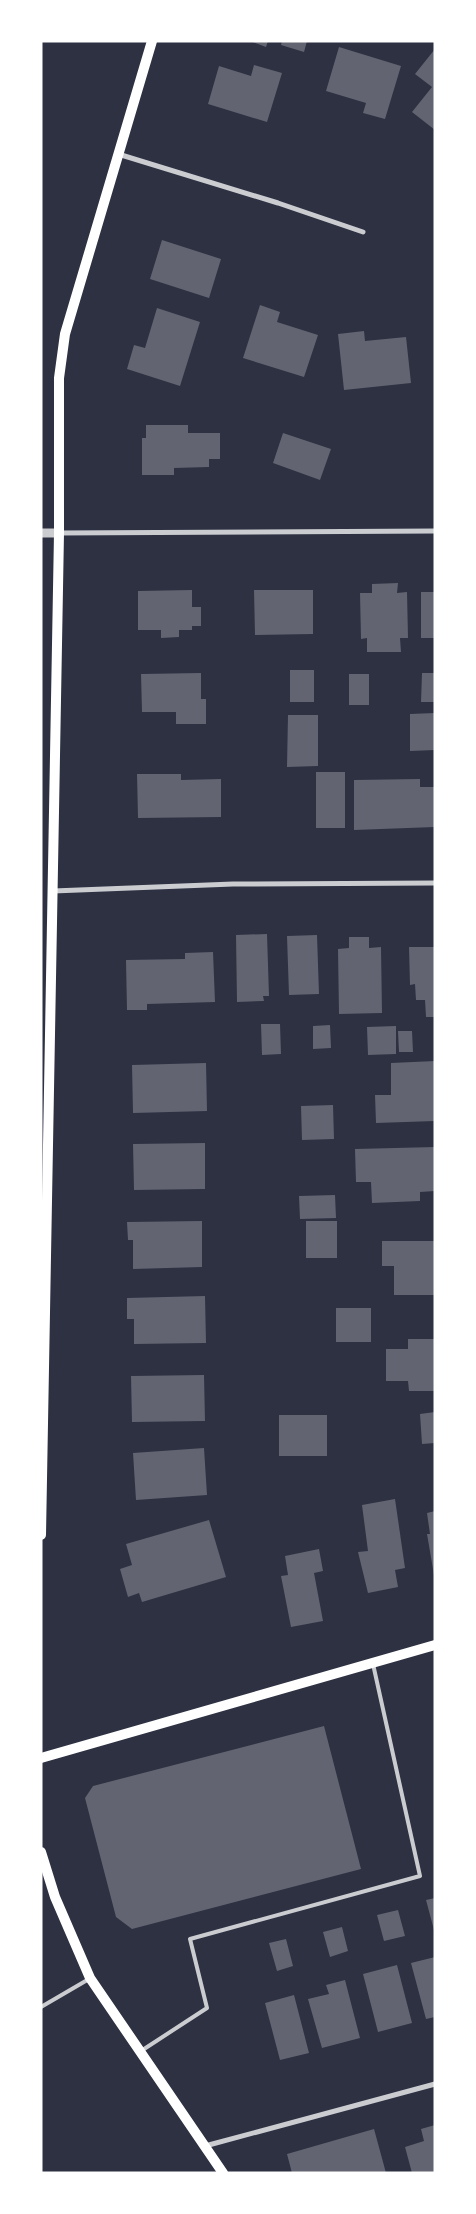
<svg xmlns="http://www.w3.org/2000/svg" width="476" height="2214" viewBox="0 0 476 2214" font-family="Georgia,serif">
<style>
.building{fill:#626471}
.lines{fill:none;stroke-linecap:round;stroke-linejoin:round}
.service{stroke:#caccd0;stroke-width:4}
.minor{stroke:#caccd0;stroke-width:5}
.tertiary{stroke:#caccd0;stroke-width:9}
.secondary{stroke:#fff;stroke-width:10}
</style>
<rect width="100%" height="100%" fill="#2d3142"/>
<path class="building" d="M250,41H268L266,47Z
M282,41H307L304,52L281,45Z
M339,47L401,66L385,119L363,113L366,103L326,91Z
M435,49V130L412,112L432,87L415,74Z
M254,65L282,73L267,122L208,104L219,66L251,76Z
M162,240L221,259L209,298L150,279Z
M260,305L280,312L277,322L318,335L304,377L243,358Z
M157,308L200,322L180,386L127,369L134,345L145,348Z
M364,331L365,341L406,337L411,383L344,390L338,334Z
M146,425H188V433H220V459H209V467L174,468V475H142V438H146Z
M283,433L331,449L320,480L273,463Z
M398,583L397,593L407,592L408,638H400L401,652H367V638L361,639L360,593H372V584Z
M192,590V607H201V626H192V630H179V637L161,638V630H138V591Z
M254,590H313V634L255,635Z
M421,592H435V638H421Z
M290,670H314V702H290Z
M201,673V699H206V724H176V712H142L141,674Z
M422,673H435V702H421Z
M349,674H369V705H349Z
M435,713V750L410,751V714Z
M288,715H318V766L287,767Z
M316,772H345V828H316Z
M137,774H181V780L221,779V817L138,818Z
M420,779V787H435V827L354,830V780Z
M267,934L269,996H263L264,1001L237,1002L236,935Z
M317,935L319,994L289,995L287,936Z
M349,937H369V948L381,947L382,1013L339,1014L338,949L349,948Z
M409,947H435V1017H426L425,1000H416L415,984L410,985Z
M213,952L215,1002L147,1004V1010H127L126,960L185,959V953Z
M261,1024H280L281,1054L262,1055Z
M330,1025L331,1048L313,1049V1026Z
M396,1026V1054L368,1055L367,1027Z
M398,1031H412L413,1052H399Z
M435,1061V1121L376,1123L375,1095H391V1063Z
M206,1063L207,1111L133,1113L132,1065Z
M333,1105L334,1139L302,1140L301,1106Z
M205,1143V1189L134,1190L133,1144Z
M435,1147V1191L420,1192V1201L372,1203L371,1182H356L355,1149Z
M335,1195L336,1218L300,1219L299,1196Z
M202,1221V1267L133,1269V1240H128L127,1222Z
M306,1221H337V1258H306Z
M382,1241H435V1295H394V1266H382Z
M205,1296L206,1343L134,1344V1319H127V1298Z
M336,1308H371V1342H336Z
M408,1339H435V1391H409L408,1381H386V1349H408Z
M204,1375L205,1421L132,1422L131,1376Z
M435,1412V1443L422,1444L420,1414Z
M279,1415H327V1456H279Z
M204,1448L207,1495L136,1500L133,1453Z
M395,1499L405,1568L395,1570L398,1587L368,1593L358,1552L368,1551L362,1505Z
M435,1511V1574L434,1575L427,1534H430L427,1513Z
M209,1520L226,1577L142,1602L139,1593L128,1597L120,1569L132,1565L126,1544Z
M319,1549L323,1571L314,1573L323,1621L291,1627L281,1576L288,1575L285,1556Z
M324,1726L361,1869L132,1929L116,1917L85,1798L93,1786Z
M435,1898V1929L434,1930L426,1900Z
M398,1910L405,1936L384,1941L377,1915Z
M342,1927L348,1951L330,1957L323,1932Z
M286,1939L293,1966L277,1971L269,1943Z
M435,1957V2017L426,2019L411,1963Z
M397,1965L412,2023L378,2032L363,1974Z
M345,1980L360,2038L322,2048L308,1999L329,1994L326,1985Z
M294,1995L309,2053L280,2060L265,2003Z
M435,2125V2173H412L405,2147L424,2141L421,2129Z
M374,2129L386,2173H292L287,2154Z"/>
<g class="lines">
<path class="service" d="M41,2007L89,1979
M141,2051L207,2008L190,1939L420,1876L373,1664"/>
<path class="minor" d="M118,154L278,203L363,232
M59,533L435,531
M53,891L233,884L435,883
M205,2146L435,2084"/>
<path class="tertiary" d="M41,533H59"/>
<path class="secondary" d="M41,1535L59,533V378L65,334L152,41
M41,1758L435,1645
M41,1852L55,1897L90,1978L223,2173"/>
</g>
<rect width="476" height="2214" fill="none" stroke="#ffffff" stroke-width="85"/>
</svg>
